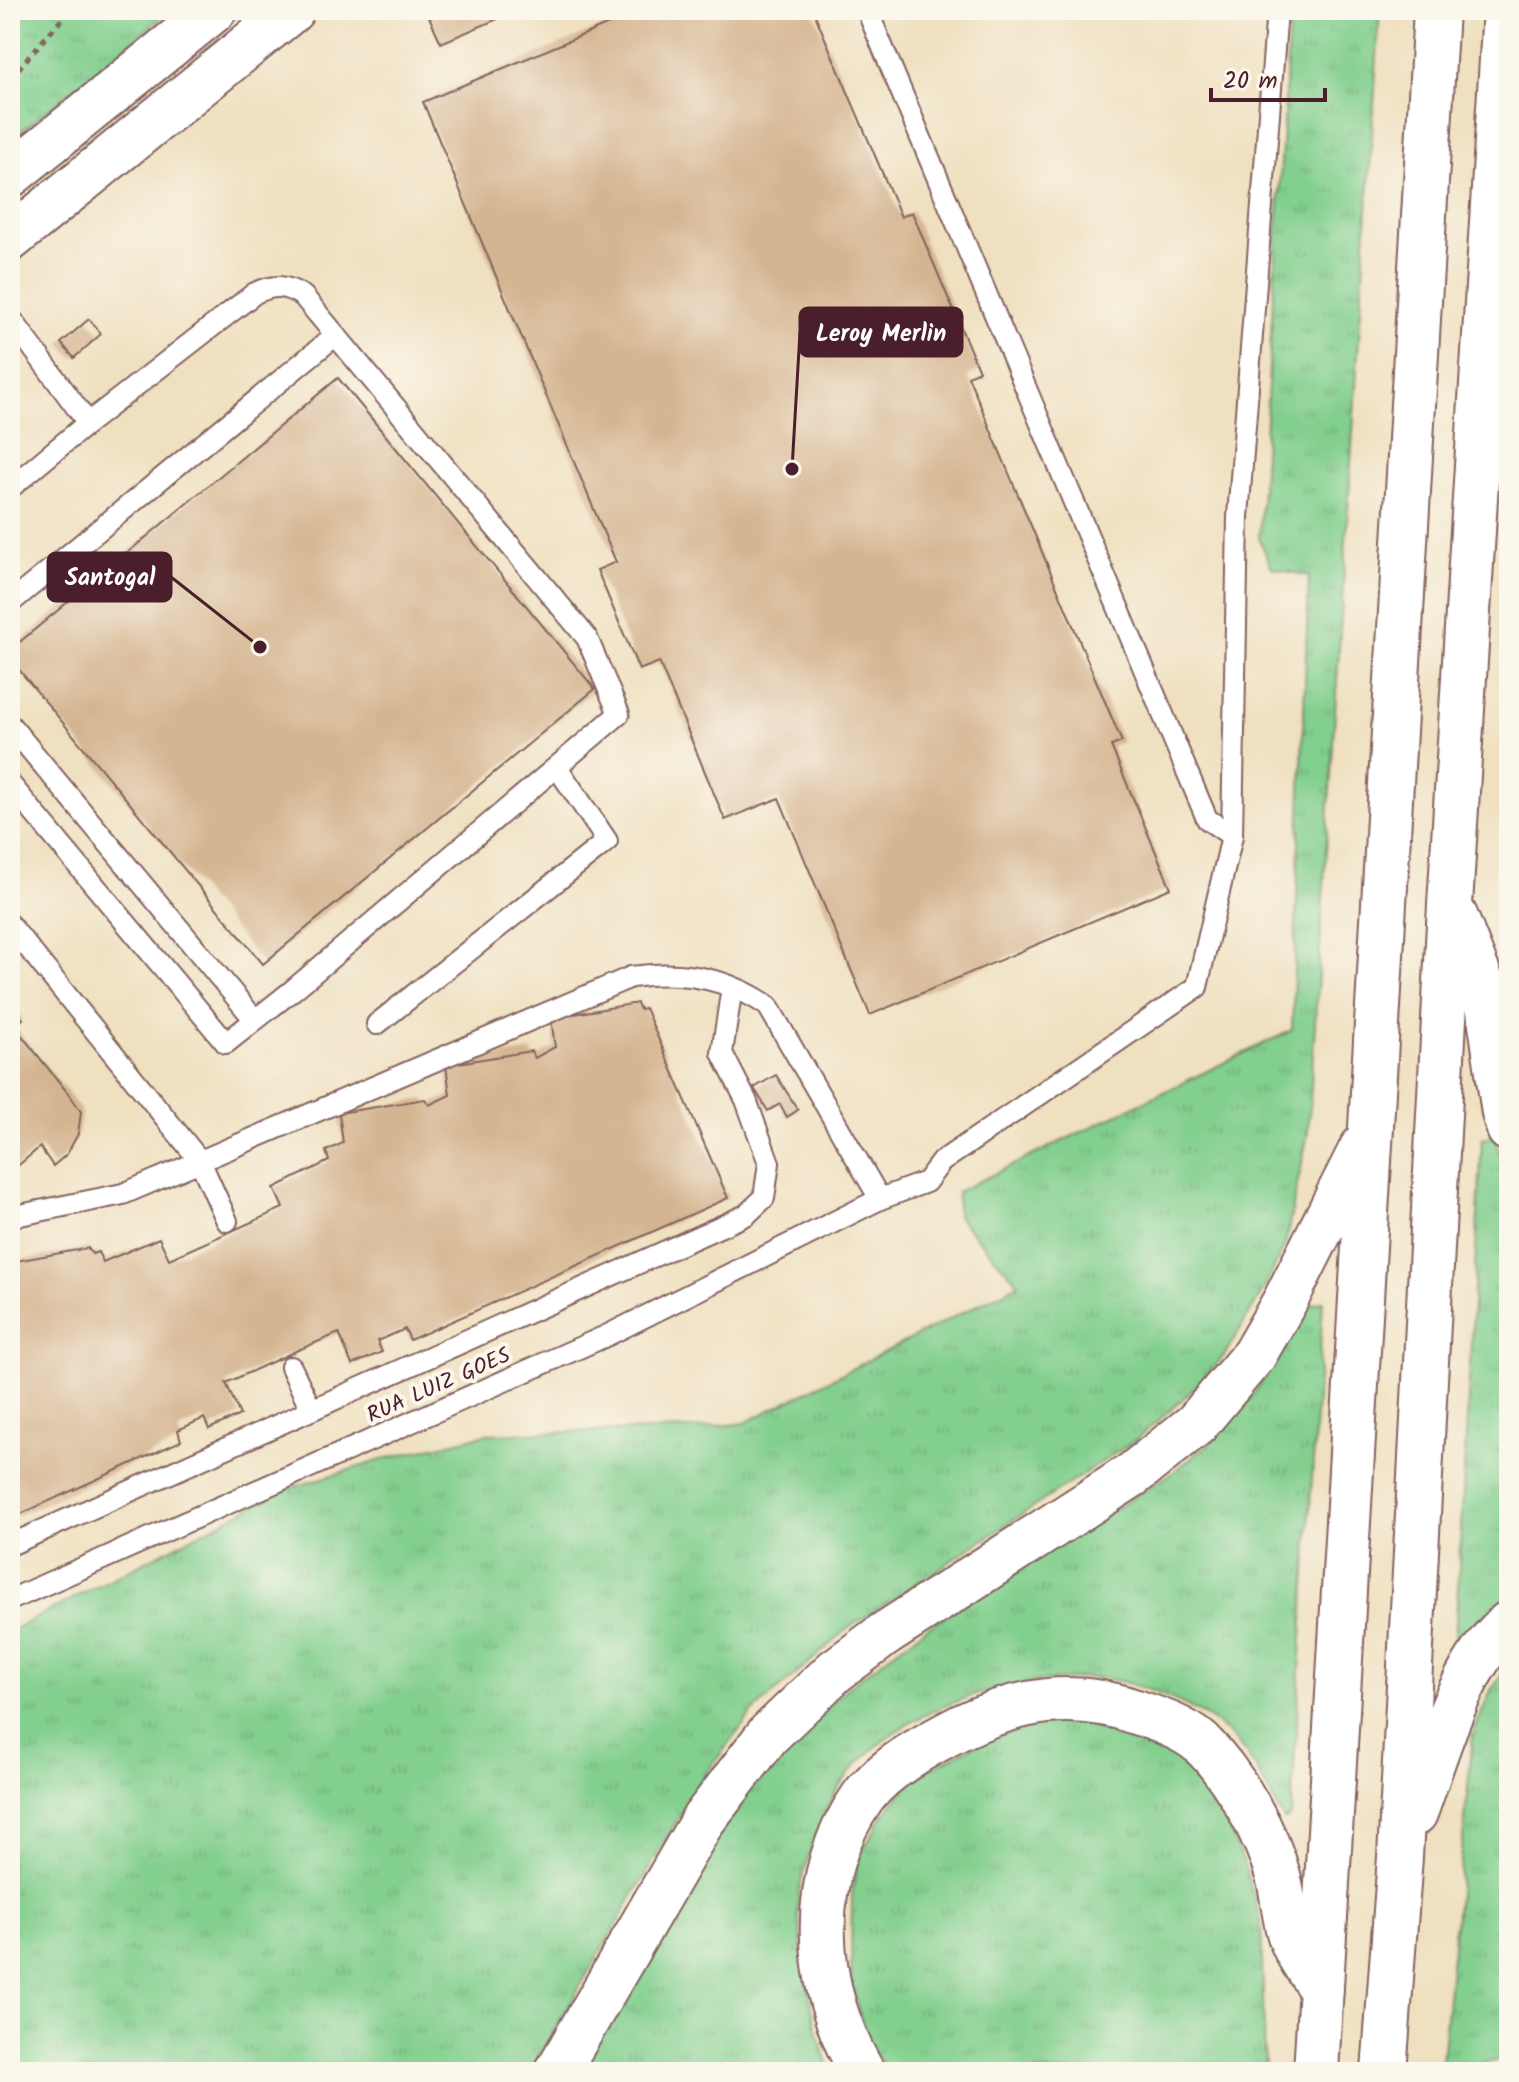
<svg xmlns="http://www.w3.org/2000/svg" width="1519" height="2082" viewBox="0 0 1519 2082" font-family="Kalam,sans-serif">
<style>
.grass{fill:url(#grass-tufts);stroke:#66775c;stroke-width:2}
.building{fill:#d5b591}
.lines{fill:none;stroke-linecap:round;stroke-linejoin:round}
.lane-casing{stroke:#84635f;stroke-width:24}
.secondary-casing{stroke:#84635f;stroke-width:48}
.highway-casing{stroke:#84635f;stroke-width:48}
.path{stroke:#84635f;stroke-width:5;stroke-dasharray:6 6;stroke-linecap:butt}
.lane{stroke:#fff;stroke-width:20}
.secondary{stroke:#fff;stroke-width:44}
.highway{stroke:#fff;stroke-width:44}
.labels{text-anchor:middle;stroke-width:8;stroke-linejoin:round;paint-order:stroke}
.street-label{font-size:22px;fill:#4a1f2b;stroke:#fbf7ec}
.leader{fill:none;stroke:#4a1f2b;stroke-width:3}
.callout-dot{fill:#4a1f2b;stroke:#fbf7ec;stroke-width:3}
.callout{fill:#4a1f2b;stroke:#4a1f2b;stroke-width:3}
.callout-label{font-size:24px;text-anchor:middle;font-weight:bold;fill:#fff}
</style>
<defs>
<pattern id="grass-tufts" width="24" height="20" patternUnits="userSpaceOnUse" patternTransform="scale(2)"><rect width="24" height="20" fill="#82cf8e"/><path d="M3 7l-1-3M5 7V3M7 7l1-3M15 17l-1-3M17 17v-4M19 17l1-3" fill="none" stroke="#72b17b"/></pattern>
</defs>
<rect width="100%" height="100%" fill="#fbf7ec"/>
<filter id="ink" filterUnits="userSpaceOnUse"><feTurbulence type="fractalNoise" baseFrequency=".0125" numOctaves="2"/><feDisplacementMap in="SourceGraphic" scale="16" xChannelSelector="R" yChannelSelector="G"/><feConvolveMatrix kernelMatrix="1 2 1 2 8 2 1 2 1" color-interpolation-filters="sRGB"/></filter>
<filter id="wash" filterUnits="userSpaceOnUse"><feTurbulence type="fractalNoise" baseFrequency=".006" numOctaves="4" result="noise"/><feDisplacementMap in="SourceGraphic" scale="32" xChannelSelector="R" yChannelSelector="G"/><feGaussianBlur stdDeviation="1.8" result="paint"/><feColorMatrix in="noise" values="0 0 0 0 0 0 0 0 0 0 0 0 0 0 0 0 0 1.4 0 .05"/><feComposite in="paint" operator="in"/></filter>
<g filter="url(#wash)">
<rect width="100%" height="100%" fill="#efe0c0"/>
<path class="grass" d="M10,10H171L10,140Z
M1290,10H1380L1308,1132L1285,1245L1264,1289L1224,1356L1195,1388L1137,1439L850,1627L753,1712L700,1781L530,2072H10V1631L284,1490L385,1459L487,1434L694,1429L745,1423L1019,1284L957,1216V1192L1292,1030L1309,576L1272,568L1259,538Z
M1494,1135L1509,1189V1600L1455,1641L1482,1139Z
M1323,1301L1291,1816L1284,1821C1267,1788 1252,1755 1225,1730C1197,1706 1139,1683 1103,1678C1090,1677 1074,1679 1061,1680C981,1683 885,1719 839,1787C825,1808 818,1830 810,1853C805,1868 799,1885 798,1900C797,1912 800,1925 801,1936C807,1982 813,2029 831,2072H576L673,1908L751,1785L790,1740L853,1683L926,1628L1172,1473L1216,1438L1254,1394L1308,1306Z
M1509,1665V2058L1441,2072L1473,1734L1492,1688Z
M1063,1720L1143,1733L1179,1755L1219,1808L1243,1861L1261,1921L1265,2072H889L868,2044L851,1984L852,1894L859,1857L883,1815L915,1777L973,1746L1020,1728Z"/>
<g id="blocks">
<path class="building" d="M426,10H519L441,43Z
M642,10H813L901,217L912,212L979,371L968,376L1122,742L1111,746L1171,888L870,1015L779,798L725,820L659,662L639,670L597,570L616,562L423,102Z
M89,319L101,334L74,358L61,343Z
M338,378L595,689L263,964L10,659V650Z
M10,1003L23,1019L15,1027L72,1098L81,1112L78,1134L67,1154L53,1166L40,1147L13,1170L10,1165Z
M637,1003L640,1010L645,1008L728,1198L410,1340L405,1329L377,1341L382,1352L352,1365L339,1333L298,1350L226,1383L240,1415L209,1429L204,1418L178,1430L181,1441L10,1519V1262L88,1248L92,1254L98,1252L103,1262L159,1238L169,1259L283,1208L274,1188L329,1161L326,1151L343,1143L339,1113L425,1099L429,1105L450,1095L446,1065L531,1051L535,1058L555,1047L551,1018Z
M776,1075L798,1110L787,1117L780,1104L768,1111L754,1088Z"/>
</g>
</g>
<g filter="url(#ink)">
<use href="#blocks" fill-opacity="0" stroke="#84635f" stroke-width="2"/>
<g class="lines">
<defs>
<path id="lane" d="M867,10L1207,819L1232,836
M10,317L88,423
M10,488L88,423L255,293C275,284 285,285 303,296L587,638L619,714L293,990L226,1043L10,784
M10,603L336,335
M10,725L255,1020
M10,925L200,1161L227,1221
M377,1024L607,841L557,767
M10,1217L123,1194L631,977C680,970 726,977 768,1006L880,1199
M291,1367L311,1409
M10,1545L746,1215L764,1198L769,1163L746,1100L722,1053L732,987
M10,1600L608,1335L880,1199L926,1182L941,1162L1197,987L1232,836L1238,517L1277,10"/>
<path id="secondary" d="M10,175L214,10
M10,239L292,10"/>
<path id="highway" d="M1455,916L1487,996L1504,1113L1509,1129
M1415,1813C1437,1753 1459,1665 1509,1623
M557,2072L703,1820L768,1735L835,1671L885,1634L1132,1475L1196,1424L1254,1355L1285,1301L1362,1148
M862,2072C814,1988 805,1879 863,1797C885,1767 928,1744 961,1727C1018,1700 1074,1690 1136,1712C1157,1719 1184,1728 1201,1743C1234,1775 1267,1834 1279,1879C1283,1896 1284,1915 1289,1932C1294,1952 1311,1972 1321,1990
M1316,2072L1436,10
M1384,2072L1400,1857L1450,905L1505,10"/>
</defs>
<use href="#lane" class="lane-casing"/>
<use href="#secondary" class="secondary-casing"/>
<use href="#highway" class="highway-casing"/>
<path class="path" d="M10,78L70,10"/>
<use href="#lane" class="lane"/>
<use href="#secondary" class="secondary"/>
<use href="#highway" class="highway"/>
</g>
</g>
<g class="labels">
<g class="street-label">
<text transform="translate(438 1384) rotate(-24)" y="8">RUA LUIZ GOES</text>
</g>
</g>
<path class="leader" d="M792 469L800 332M260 647L171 577"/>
<g class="callout-dot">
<circle cx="792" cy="469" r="8"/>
<circle cx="260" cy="647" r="8"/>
</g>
<g class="callout">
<rect x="800" y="308" width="162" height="48" rx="8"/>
<rect x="48" y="553" width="123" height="48" rx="8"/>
</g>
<g class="callout-label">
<text x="881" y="341">Leroy Merlin</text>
<text x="110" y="585">Santogal</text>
</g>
<rect width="1519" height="2082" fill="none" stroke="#fbf7ec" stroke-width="40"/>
<path d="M1211 88v12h114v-12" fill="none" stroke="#4a1f2b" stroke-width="4"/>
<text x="1223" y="88" font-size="24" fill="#4a1f2b" stroke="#fbf7ec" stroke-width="6" paint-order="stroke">20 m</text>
</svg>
